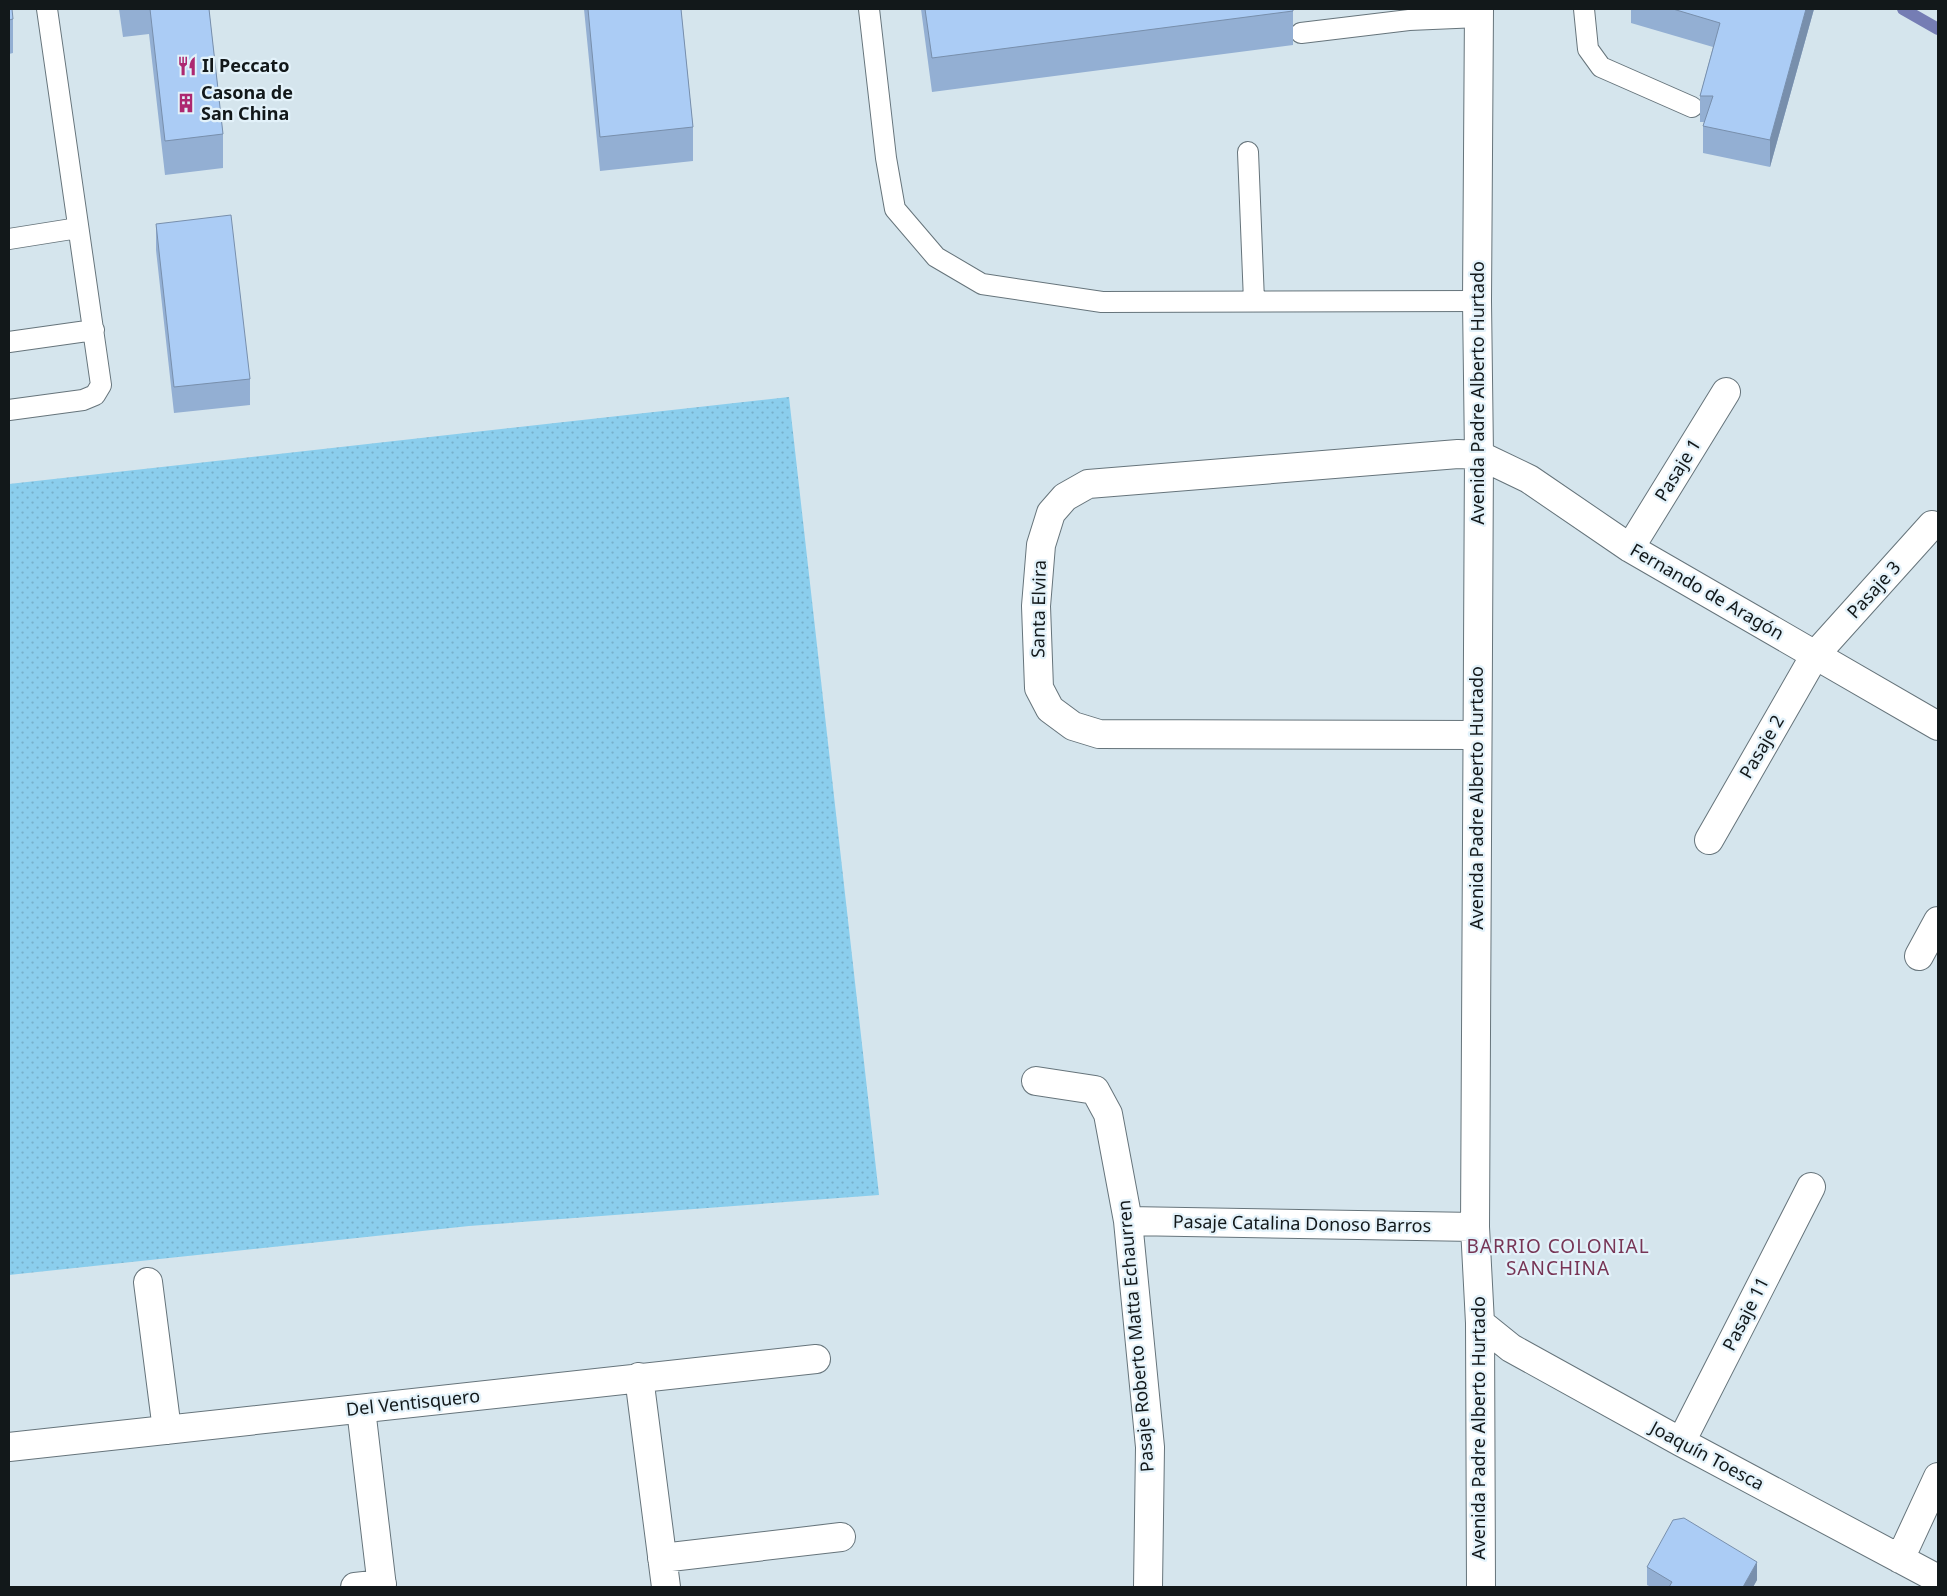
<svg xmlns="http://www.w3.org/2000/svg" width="1947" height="1596" viewBox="0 0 1947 1596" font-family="'Noto Sans',sans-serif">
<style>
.grass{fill:url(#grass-dots)}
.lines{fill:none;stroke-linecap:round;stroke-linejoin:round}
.stream{stroke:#757db4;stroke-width:12}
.lane-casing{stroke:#66747b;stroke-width:22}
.street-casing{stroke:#66747b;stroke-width:30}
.lane{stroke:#fff;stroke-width:20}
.street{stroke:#fff;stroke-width:28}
.wall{fill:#93afd3}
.shaded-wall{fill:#788fac}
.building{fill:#abccf5;stroke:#788fac}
.labels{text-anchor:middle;stroke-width:4.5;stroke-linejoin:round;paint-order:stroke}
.poi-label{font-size:18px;font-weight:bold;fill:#12181a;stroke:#e3f2fa;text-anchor:start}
.street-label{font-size:18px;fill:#12181a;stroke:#e3f2fa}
.neighbourhood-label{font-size:19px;letter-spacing:1px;fill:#773555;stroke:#e3f2fa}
</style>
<defs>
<pattern id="grass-dots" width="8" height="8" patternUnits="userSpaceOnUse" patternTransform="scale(1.25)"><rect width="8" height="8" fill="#8bceed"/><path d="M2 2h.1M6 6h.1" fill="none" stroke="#77b0cb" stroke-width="1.8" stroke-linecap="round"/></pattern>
</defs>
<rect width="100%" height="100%" fill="#d5e5ed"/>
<path class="grass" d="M789,397L879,1195L469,1226L9,1275V484Z"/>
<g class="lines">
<path class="stream" d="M1903,9L1938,29"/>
<defs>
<path id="lane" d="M869,9L886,158L895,209L936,257L982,284L1102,302L1477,301
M1584,9L1588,49L1601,67L1692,107
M1301,33L1409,20L1479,17
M1248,152L1254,301
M9,239L78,228
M9,342L94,330
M9,410L83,400L95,395L101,385L47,9"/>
<path id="street" d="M1479,9L1477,301L1479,455L1475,1227L1480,1323L1481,1587
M1630,548L1726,392
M1477,735L1099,734L1073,726L1050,709L1039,688L1036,606L1041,545L1051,513L1065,497L1088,484L1458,454L1479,455L1529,479L1630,548L1938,726
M1709,840L1815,655L1932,525
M1919,956L1938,921
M1036,1081L1095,1090L1108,1114L1128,1221L1150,1447L1148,1587
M1128,1221L1475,1227
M148,1282L167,1430
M1480,1323L1511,1348L1681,1442L1938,1579
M639,1377L666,1587
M361,1409L382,1587
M1681,1442L1811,1187
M9,1447L816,1359
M662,1558L841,1537
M1900,1559L1938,1477
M355,1587L382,1584"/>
</defs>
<use href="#lane" class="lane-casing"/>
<use href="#street" class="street-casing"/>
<use href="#lane" class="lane"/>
<use href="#street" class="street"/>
</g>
<path class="wall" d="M9,9L13,19V53L9,54Z
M119,9H209L223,134V168L165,175L149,34L123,37Z
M584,9H681L693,127V161L600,171Z
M921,9H1293V45L932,92Z
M1631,9H1814L1770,167L1703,153V126L1704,122H1700V96L1713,47L1631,23Z
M156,224L250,379V405L174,413L156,250Z
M1647,1567L1757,1580L1753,1587H1651L1647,1585Z"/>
<path class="shaded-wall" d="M1806,9H1814L1770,167V140Z
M1757,1562V1580L1753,1587H1743Z"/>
<path class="building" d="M9,9H12L13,19L9,20Z
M150,9H209L223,134L165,141Z
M588,9H681L693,127L600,137Z
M925,9H1293V11L932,58Z
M1673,9H1806L1770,140L1703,126L1713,96H1700L1720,23Z
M231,215L250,379L174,387L156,224Z
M1684,1518L1757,1562L1743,1587H1669L1672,1582L1647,1567L1673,1520Z"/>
<defs>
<symbol id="restaurant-bare" viewBox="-9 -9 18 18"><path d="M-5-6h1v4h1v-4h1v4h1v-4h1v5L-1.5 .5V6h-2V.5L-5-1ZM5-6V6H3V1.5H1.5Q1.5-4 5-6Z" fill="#ad2870" stroke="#e3f2fa" stroke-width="2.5" paint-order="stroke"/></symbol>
<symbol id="building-bare" viewBox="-9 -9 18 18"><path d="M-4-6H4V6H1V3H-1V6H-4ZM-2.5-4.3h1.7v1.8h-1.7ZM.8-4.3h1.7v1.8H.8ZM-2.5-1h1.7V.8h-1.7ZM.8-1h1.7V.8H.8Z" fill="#ad2870" stroke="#e3f2fa" stroke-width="2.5" paint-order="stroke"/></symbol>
</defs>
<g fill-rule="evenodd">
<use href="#restaurant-bare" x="173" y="52" width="28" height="28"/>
<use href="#building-bare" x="172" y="89" width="28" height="28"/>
</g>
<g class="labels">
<g class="poi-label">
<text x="202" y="72">Il Peccato</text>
<text x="201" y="99">Casona de<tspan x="201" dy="21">San China</tspan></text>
</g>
<g class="street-label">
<text transform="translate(1478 393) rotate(-90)" y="6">Avenida Padre Alberto Hurtado</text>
<text transform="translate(1678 470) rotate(-58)" y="6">Pasaje 1</text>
<text transform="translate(1874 590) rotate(-48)" y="6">Pasaje 3</text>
<text transform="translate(1707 592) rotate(30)" y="6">Fernando de Aragón</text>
<text transform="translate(1039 609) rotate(-89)" y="6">Santa Elvira</text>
<text transform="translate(1762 747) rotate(-60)" y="6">Pasaje 2</text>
<text transform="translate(1477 798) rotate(-90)" y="6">Avenida Padre Alberto Hurtado</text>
<text transform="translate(1302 1224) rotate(1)" y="6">Pasaje Catalina Donoso Barros</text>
<text transform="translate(1746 1314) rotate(-63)" y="6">Pasaje 11</text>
<text transform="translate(1136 1336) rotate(-95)" y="6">Pasaje Roberto Matta Echaurren</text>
<text transform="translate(413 1403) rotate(-6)" y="6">Del Ventisquero</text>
<text transform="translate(1479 1428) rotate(-90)" y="6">Avenida Padre Alberto Hurtado</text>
<text transform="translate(1707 1456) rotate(28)" y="6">Joaquín Toesca</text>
</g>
<g class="neighbourhood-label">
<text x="1558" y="1253">BARRIO COLONIAL<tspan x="1558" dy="22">SANCHINA</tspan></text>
</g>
</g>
<rect width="1947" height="1596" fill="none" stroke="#12181a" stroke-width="20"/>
</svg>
